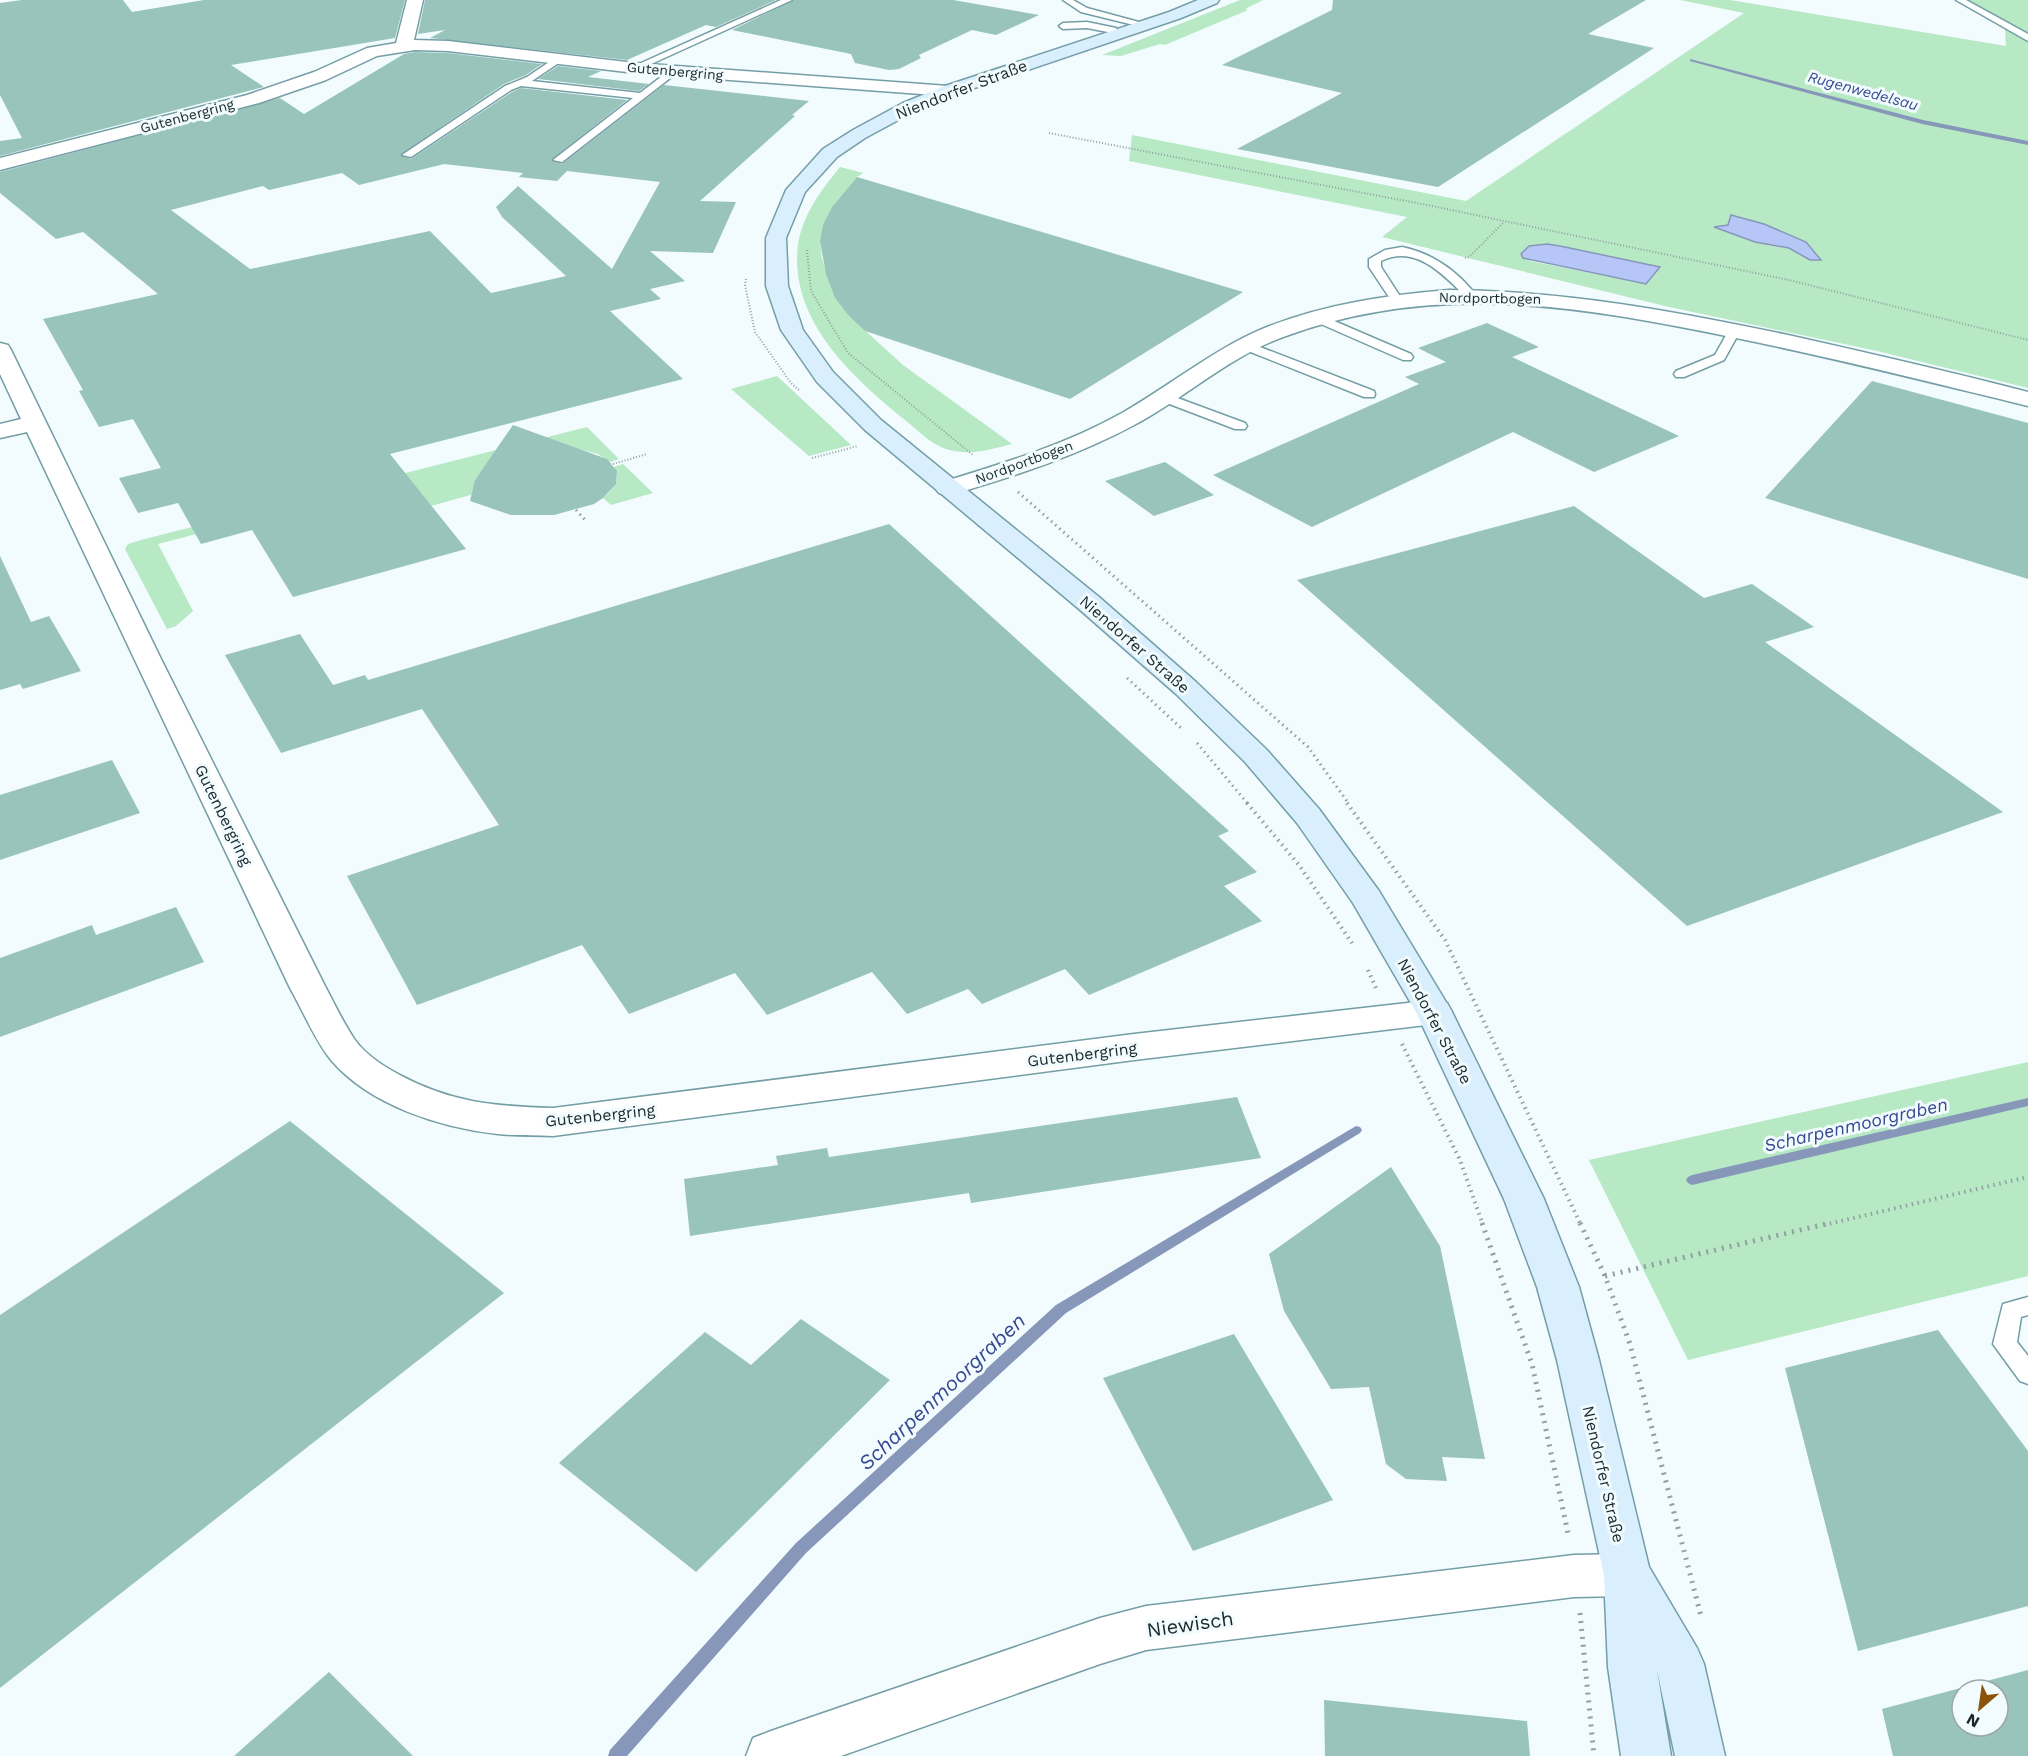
<svg xmlns="http://www.w3.org/2000/svg" width="2028" height="1756" viewBox="0 0 2028 1756" font-family="'Work Sans',sans-serif">
<style>
.green{fill:#b7e9c4;fill-rule:evenodd}
.water{fill:#b5c6f7;stroke:#8697ba;stroke-width:1.5}
.lines{fill:none;stroke-linecap:round;stroke-linejoin:round}
.stream{fill:#8697ba;fill-rule:evenodd}
.building{fill:#98c4bb;fill-rule:evenodd}
.lane-casing{stroke:#749ea6;stroke-width:3}
.street-casing{stroke:#749ea6;stroke-width:3}
.secondary-casing{stroke:#749ea6;stroke-width:3}
.path-far3{stroke:#929fa2;stroke-width:2;stroke-dasharray:1 2;stroke-linecap:butt}
.path-far2{stroke:#929fa2;stroke-width:3;stroke-dasharray:1.5 4;stroke-linecap:butt}
.path-far1{stroke:#929fa2;stroke-width:4;stroke-dasharray:1.5 4.5;stroke-linecap:butt}
.path{stroke:#929fa2;stroke-width:5;stroke-dasharray:2 6;stroke-linecap:butt}
.lane{fill:#fff;fill-rule:evenodd}
.street{fill:#fff;fill-rule:evenodd}
.secondary{fill:#d9effe;fill-rule:evenodd}
.labels{text-anchor:middle;stroke-width:6;stroke-linejoin:round;paint-order:stroke}
.far-street-label{font-size:14px;fill:#18292d;stroke:#f2fbfd}
.far-water-label{font-size:15px;font-style:italic;fill:#374992;stroke:#f2fbfd}
.street-label{font-size:16px;fill:#18292d;stroke:#f2fbfd}
.water-label{font-size:18px;font-style:italic;fill:#374992;stroke:#f2fbfd}
.near-street-label{font-size:20px;fill:#18292d;stroke:#f2fbfd}
.near-water-label{font-size:21px;font-style:italic;fill:#374992;stroke:#f2fbfd}
</style>
<rect width="100%" height="100%" fill="#f2fbfd"/>
<path class="green" d="M1240,0H1269H1263L1245,9L1248,10L1165,45L1160,44L1121,56L1102,55Z
M1680,0H1730L2006,46L2005,28L2028,41V388L1877,351L1669,307L1382,237L1407,217L1129,161L1132,135L1466,201L1744,13ZM1731,215L1820,260L1810,259L1789,248L1771,246L1716,227L1728,225ZM1547,244L1560,246L1660,268L1646,284L1530,261Z
M1966,0H2028V34Z
M840,167L863,173L857,177L832,207L820,241L822,258L835,298L848,315L903,365L1012,444C989,450 969,456 946,449C930,444 918,430 905,420C856,380 797,328 797,259C797,222 818,194 840,167Z
M777,376L851,445L809,456L731,389Z
M587,427L619,459L610,462L598,454L575,448L479,474L475,480L474,494L431,506L409,479L158,544L193,611L176,626L167,629L125,549L128,544L141,540Z
M623,464L653,493L611,505L603,498C613,489 621,480 614,467Z
M2028,1062V1276L1688,1360L1589,1160Z"/>
<path class="water" d="M1731,215L1764,224L1806,242L1821,260H1810L1789,248L1755,242L1714,227L1728,225Z
M1547,244L1560,246L1660,267L1646,284L1523,258L1521,254L1529,246Z"/>
<g class="lines">
<path class="stream" d="M1690,59L1923,120L2028,141V145L1922,124L1690,61Z
M2028,1098V1106L1692,1185L1688,1183L1686,1180L1688,1177L1692,1175Z
M1356,1126L1360,1127L1362,1130L1360,1133L1066,1313L806,1553L627,1756H608L610,1750L796,1543L1056,1305Z"/>
</g>
<path class="building" d="M22,0H123L132,12L204,0H405L395,38L231,65L264,87L0,156V141L22,138L0,95V3Z
M425,0H776L716,27L706,25L627,60L430,38L445,30L418,34Z
M794,0H953L1039,15L996,35L972,30L919,55L921,58L899,69L889,70L855,63L851,54L732,30Z
M1333,0H1646L1588,34L1654,48L1438,187L1237,149L1342,93L1222,65L1332,10Z
M415,52L448,53L542,64L526,75L504,84L400,155L411,159L512,92L521,88L627,100L551,160L562,164L664,85L809,101L792,115L795,116L700,201L736,202L713,253L650,251L685,281L650,289L661,299L610,311L683,379L390,454L466,549L293,597L252,530L201,544L178,503L138,513L119,478L161,468L133,419L99,427L79,391L83,390L43,319L158,294L83,232L56,239L0,193V172L280,98L304,114L404,54ZM444,164L523,173L519,177L557,181L567,171L660,182L612,269L518,186L496,207L502,217L566,276L491,293L430,231L250,269L171,210L263,186L269,190L342,173L359,185Z
M558,66L601,71L588,77L649,84L639,91L538,79Z
M857,177L1243,292L1070,399L865,331L848,315L835,298L826,274L820,241L823,225L832,207Z
M1487,323L1539,347L1512,357L1679,436L1594,472L1513,432L1312,527L1213,475L1419,384L1405,377L1446,362L1418,348Z
M1872,381L2028,423V579L1765,498Z
M513,425L607,459L617,471L616,484L603,498L594,504L554,515H511L470,501L475,480Z
M1165,462L1214,495L1154,516L1105,481Z
M1574,506L1704,598L1752,584L1814,627L1765,642L2003,812L1687,926L1297,580Z
M889,524L1229,831L1218,836L1257,872L1224,886L1262,921L1089,995L1065,969L982,1004L968,989L907,1014L872,972L767,1015L735,973L629,1014L582,945L417,1005L347,876L499,825L422,709L281,753L225,655L300,634L333,685L365,675L368,680Z
M0,556L31,622L49,616L81,671L23,689L20,684L0,690Z
M112,760L140,813L0,860V795Z
M176,907L204,962L0,1037V958L92,925L96,935Z
M1237,1097L1261,1158L971,1203L969,1193L690,1236L684,1179L778,1165L776,1156L827,1148L829,1157Z
M290,1121L504,1293L0,1688V1315Z
M1391,1167L1440,1246L1485,1459L1442,1457L1447,1481L1406,1479L1386,1464L1369,1387L1331,1389L1284,1311L1269,1254Z
M801,1319L890,1380L696,1572L559,1463L705,1332L751,1365Z
M1938,1330L2028,1451V1606L1858,1651L1785,1368Z
M1234,1334L1333,1500L1193,1551L1103,1378Z
M2028,1670V1756H1893L1882,1709ZM1962,1690H1998V1726H1962Z
M329,1672L413,1756H234Z
M1324,1700L1527,1721L1530,1756H1325Z"/>
<g class="lines">
<defs>
<path id="lane" d="M781,0H792L638,70L630,68Z
M1063,0H1073L1087,8L1150,25L1146,28L1081,12Z
M1956,0H1966L2028,34V41Z
M1087,22L1116,28L1117,30L1113,33L1087,28L1063,29L1059,26L1063,23Z
M555,58L563,60L532,81L640,93L670,70L678,72L562,162L553,160L633,98L521,86L511,90L411,157L402,155L505,86L527,77Z
M1402,247C1432,253 1457,271 1476,295L1474,297H1466C1443,274 1415,244 1381,261V267L1403,301L1397,305L1393,303L1369,267V259L1385,250Z
M1318,314L1411,354L1413,357L1411,360H1403L1314,321L1312,318Z
M1734,327L1740,331L1724,360L1684,377H1676L1674,374L1676,371L1715,355L1730,328Z
M1247,342L1374,391L1375,394L1374,397H1364L1243,349V343Z
M1164,393L1245,423L1247,426L1245,429H1235L1159,400L1158,397L1159,394Z
M2028,1297V1315L2021,1317L2017,1342L2028,1356V1384L2020,1381L1993,1344L2003,1304Z"/>
<path id="street" d="M407,0H423L414,40L448,41L635,63L948,86L954,87L957,91L954,95L948,96L635,73L448,51L415,50L377,56L326,80L259,103L0,170V158L247,95L314,72L367,48L396,43Z
M1449,290C1566,291 1675,311 1788,335C1868,353 1948,371 2028,392V406C1929,382 1831,357 1731,337C1578,306 1438,281 1286,336C1231,355 1186,397 1136,424C1079,455 1018,475 957,493L948,496L939,493L935,488L939,483C1001,464 1065,445 1122,413C1171,385 1215,348 1267,327C1326,304 1387,295 1449,290Z
M0,343L8,345L11,350L161,659L326,988C335,1005 344,1024 355,1040C365,1054 383,1066 398,1074C452,1103 493,1106 553,1108L1134,1034L1434,1000L1447,1003L1452,1012L1447,1021L1434,1024L1134,1060L553,1136C535,1135 516,1136 498,1134C441,1128 369,1105 331,1060C316,1042 302,1009 290,988L27,432L0,438V424L21,419L0,374Z
M1627,1554L1644,1560L1650,1575L1644,1590L1627,1596L1574,1597L1146,1650L1100,1664L841,1756H746L753,1738L771,1731L1100,1618L1146,1606L1574,1555Z"/>
<path id="secondary" d="M1198,0H1219L1217,3L1181,18L954,95L915,111L865,138L837,157L805,192L786,238L788,286L803,330L833,372L881,420L1099,597L1196,682L1267,750L1319,809L1379,891L1452,1012L1544,1199L1579,1287L1599,1360L1649,1567L1697,1648L1704,1664L1725,1756H1675L1657,1670L1671,1756H1621L1608,1667L1604,1575L1557,1360L1537,1287L1504,1199L1416,1012L1353,903L1297,823L1245,762L1176,694L1079,609L865,430L817,382L781,330L766,286V238L786,190L823,149L853,130L903,103L942,87L1169,12Z"/>
</defs>
<use href="#lane" class="lane-casing"/>
<use href="#street" class="street-casing"/>
<use href="#secondary" class="secondary-casing"/>
<path class="path-far3" d="M1049,133L1427,205L1789,280L2028,340
M807,250L811,291L848,353L973,455
M1465,258L1469,257L1503,223
M746,279L745,285L755,332L791,383L799,390
M812,458L858,446
M613,464L647,454"/>
<path class="path-far2" d="M1018,492L1308,747L1349,804
M576,510L587,522
M1127,678L1181,728
M1197,743L1248,804"/>
<path class="path-far1" d="M1247,803L1299,865L1354,946
M1347,803L1445,940L1581,1225
M1368,970L1376,988
M1402,1044L1460,1160L1483,1225
M1824,1225L2028,1177"/>
<path class="path" d="M1482,1223L1532,1364L1569,1538
M1580,1223L1605,1276L1630,1344L1701,1616
M1605,1276L1830,1223
M1580,1613L1594,1756"/>
<use href="#lane" class="lane"/>
<use href="#street" class="street"/>
<use href="#secondary" class="secondary"/>
</g>
<g class="labels">
<g class="far-street-label">
<text transform="translate(675 71) rotate(5)" y="5">Gutenbergring</text>
<text transform="translate(187 116) rotate(-15)" y="5">Gutenbergring</text>
<text transform="translate(1490 298) rotate(1)" y="5">Nordportbogen</text>
<text transform="translate(1024 462) rotate(-20)" y="5">Nordportbogen</text>
</g>
<g class="far-water-label">
<text transform="translate(1863 91) rotate(15)" y="5">Rugenwedelsau</text>
</g>
<g class="street-label">
<text transform="translate(961 89) rotate(-21)" y="6">Niendorfer Straße</text>
<text transform="translate(1135 644) rotate(41)" y="6">Niendorfer Straße</text>
<text transform="translate(224 815) rotate(64)" y="6">Gutenbergring</text>
<text transform="translate(1435 1021) rotate(62)" y="6">Niendorfer Straße</text>
<text transform="translate(1082 1054) rotate(-7)" y="6">Gutenbergring</text>
<text transform="translate(600 1115) rotate(-6)" y="6">Gutenbergring</text>
<text transform="translate(1604 1474) rotate(77)" y="6">Niendorfer Straße</text>
</g>
<g class="water-label">
<text transform="translate(1856 1125) rotate(-13)" y="6">Scharpenmoorgraben</text>
</g>
<g class="near-street-label">
<text transform="translate(1190 1624) rotate(-8)" y="7">Niewisch</text>
</g>
<g class="near-water-label">
<text transform="translate(942 1392) rotate(-43)" y="7">Scharpenmoorgraben</text>
</g>
</g>
<g transform="translate(1980 1708) rotate(209)"><circle r="28" fill="#f2fbfd" stroke="#9ba7aa" stroke-width="1.5"/>
<path d="M0-4.5L10 22L0 15L-10 22Z" fill="#8b5209"/>
<text y="-9" font-size="16" font-weight="bold" text-anchor="middle" fill="#18292d">N</text>
</g>
</svg>
